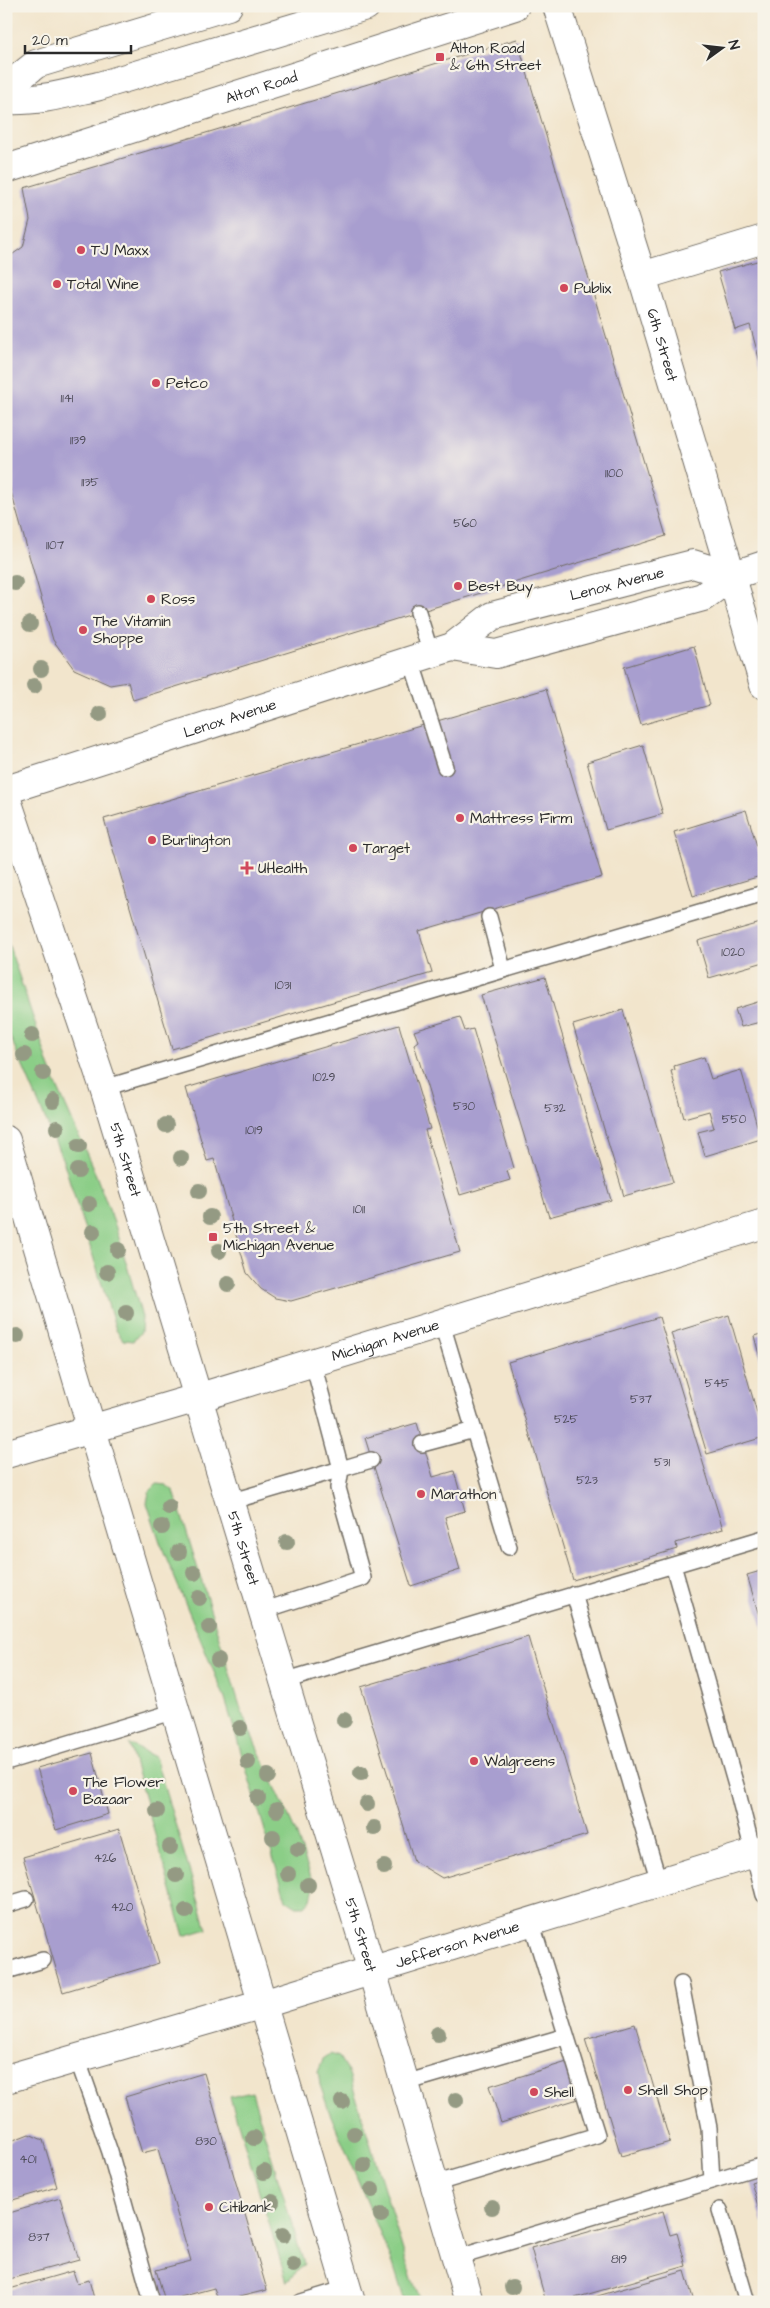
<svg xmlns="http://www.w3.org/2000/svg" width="770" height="2308" viewBox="0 0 770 2308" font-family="'Architects Daughter',sans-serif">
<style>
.green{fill:#8bce87;stroke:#5b7c59}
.building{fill:#a89ecf}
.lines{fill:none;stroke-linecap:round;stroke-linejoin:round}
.lane-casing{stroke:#716c63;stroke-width:18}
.street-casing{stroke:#716c63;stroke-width:30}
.primary-casing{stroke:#716c63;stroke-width:30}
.highway-casing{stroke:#716c63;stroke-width:30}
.lane{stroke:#fff;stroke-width:15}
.street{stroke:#fff;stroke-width:28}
.primary{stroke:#fff;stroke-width:28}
.highway{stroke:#fff;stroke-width:28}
.tree{fill:#949a83}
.poi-dot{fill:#d1495b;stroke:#f7f3e8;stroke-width:2}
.labels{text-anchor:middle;stroke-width:4.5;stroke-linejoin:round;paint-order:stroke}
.number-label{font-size:12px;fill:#4a4854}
.poi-label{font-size:15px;fill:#2b2b2b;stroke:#f7f3e8;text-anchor:start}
.street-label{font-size:15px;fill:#2b2b2b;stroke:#f7f3e8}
</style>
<rect width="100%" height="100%" fill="#f7f3e8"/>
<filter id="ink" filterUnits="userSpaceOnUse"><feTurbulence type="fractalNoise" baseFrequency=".02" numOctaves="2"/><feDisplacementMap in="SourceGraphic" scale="10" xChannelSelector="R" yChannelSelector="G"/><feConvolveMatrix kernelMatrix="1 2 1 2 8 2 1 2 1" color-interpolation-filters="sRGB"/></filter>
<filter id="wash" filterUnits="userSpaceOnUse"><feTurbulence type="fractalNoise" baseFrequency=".0096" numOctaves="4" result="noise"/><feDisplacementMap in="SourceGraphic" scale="20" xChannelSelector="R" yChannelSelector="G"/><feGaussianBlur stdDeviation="1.12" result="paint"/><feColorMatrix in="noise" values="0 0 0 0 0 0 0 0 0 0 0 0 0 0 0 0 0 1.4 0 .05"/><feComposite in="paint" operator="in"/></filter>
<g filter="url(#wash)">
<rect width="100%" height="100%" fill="#f2e5cc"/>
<path class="green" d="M6,937L53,1077L96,1175L116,1228L142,1317L141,1332L133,1341L123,1340L116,1330L64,1163L6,1027Z
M157,1484L166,1485L174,1491L243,1716L296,1833L314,1886L311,1899L305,1906H295L286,1900L224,1696L161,1545L147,1503L149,1492Z
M129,1744L155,1757L207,1929L184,1936Z
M330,2054L339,2057L349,2074L412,2280L422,2302H405L393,2264L329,2111L320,2085L318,2071L323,2059Z
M252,2092L304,2264L287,2282L230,2097Z"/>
<g id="blocks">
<path class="building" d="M517,39L666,536L133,700L128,682L110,685L74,669L53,640L6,474V259L23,247L30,220L24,188Z
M764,259V372L763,373L750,325L735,330L718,272Z
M694,646L710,705L641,725L624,667Z
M546,689L602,877L419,931L432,973L172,1049L104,819Z
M643,745L663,814L606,830L587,762Z
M746,810L764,869V875L693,896L674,832Z
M764,922V962L709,978L698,941Z
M545,977L611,1200L549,1217L481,995Z
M764,1000V1021L741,1027L735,1009Z
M623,1010L673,1182L624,1196L573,1025Z
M460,1017L465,1031L473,1029L514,1168L507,1171L510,1180L460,1195L414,1044L418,1041L414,1031Z
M399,1025L430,1129L425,1130L460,1252L291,1301L275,1298L261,1289L247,1273L214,1159L207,1161L186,1088Z
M704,1057L711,1079L741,1070L761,1139L705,1156L698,1132L714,1128L709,1111L684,1118L671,1071L675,1070L674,1066Z
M729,1315L764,1437L707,1454L671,1333Z
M659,1317L723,1529L676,1543L677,1549L573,1580L508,1362Z
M764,1333V1369H763L754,1336Z
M417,1423L433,1477L454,1471L465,1511L445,1517L460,1570L411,1586L365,1438Z
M764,1570V1629H763L747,1575Z
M528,1637L587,1835L442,1878L414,1861L361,1687Z
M92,1753L108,1814L56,1830L37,1768Z
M119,1829L159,1963L63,1992L23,1857Z
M635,2024L670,2142L621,2156L585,2039Z
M567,2062L578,2099L501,2123L489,2086Z
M204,2073L267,2290L219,2302L214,2288L165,2301L156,2270L191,2261L158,2149L142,2153L125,2097Z
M29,2134L43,2140L57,2187L6,2202V2143Z
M764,2178V2223H763L751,2182Z
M60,2198L79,2260L6,2280V2214Z
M663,2211L670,2235L677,2233L686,2266L561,2302H546L531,2248Z
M73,2271L77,2283L89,2280L95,2302H6V2290Z
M685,2271L694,2302H580V2301Z"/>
</g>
</g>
<g filter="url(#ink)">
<use href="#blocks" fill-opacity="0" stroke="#716c63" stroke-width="1"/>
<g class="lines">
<defs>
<path id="lane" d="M418,612L431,654
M411,660L445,767
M489,917L503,969
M104,1088L764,893
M442,1324L509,1547
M313,1363L341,1469L371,1460
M422,1444L474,1430
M229,1502L341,1469L338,1488L363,1578L262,1611
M673,1565L737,1789L764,1895
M574,1594L659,1882
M284,1681L764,1538
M6,1762L176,1711
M6,1905L26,1899
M6,1971L43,1960
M681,1984L709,2128L712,2181
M77,2058L110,2152L152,2302
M405,2083L566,2036
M434,2184L597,2135L531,1921
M720,2210L747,2302
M456,2258L764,2165
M301,2302L347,2288"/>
<g id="street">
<path id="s1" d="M557,6L642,276L764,685"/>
<path d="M642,276L764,239"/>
<path d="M452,647L496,654L703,597L731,576L764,565"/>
<path id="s2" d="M6,790L452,647L492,616L693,564L731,576"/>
<path id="s3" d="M6,1454L197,1398L764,1224"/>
<path id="s4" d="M6,2079L263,2004L764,1850"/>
</g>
<g id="primary">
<path id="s5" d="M6,797L104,1088L372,1971L469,2302"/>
<path d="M6,1140L351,2302"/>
</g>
<g id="highway">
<path d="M6,84L16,80L36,64L228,6"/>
<path d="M6,100C38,102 68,93 99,86L366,6"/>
<path id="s6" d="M6,169L515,6"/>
</g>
</defs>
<use href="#lane" class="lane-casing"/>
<use href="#street" class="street-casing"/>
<use href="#primary" class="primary-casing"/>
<use href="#highway" class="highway-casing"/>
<use href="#lane" class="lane"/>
<use href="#street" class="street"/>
<use href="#primary" class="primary"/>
<use href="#highway" class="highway"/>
</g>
<g class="tree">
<circle cx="15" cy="583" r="8"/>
<circle cx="30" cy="624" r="8"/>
<circle cx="41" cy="669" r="8"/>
<circle cx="34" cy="686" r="8"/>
<circle cx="100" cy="714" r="8"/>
<circle cx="32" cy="1035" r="8"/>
<circle cx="24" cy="1055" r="8"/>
<circle cx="43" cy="1073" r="8"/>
<circle cx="53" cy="1101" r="8"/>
<circle cx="166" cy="1125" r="8"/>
<circle cx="57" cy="1128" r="8"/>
<circle cx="79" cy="1146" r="8"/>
<circle cx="181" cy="1158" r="8"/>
<circle cx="78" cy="1171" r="8"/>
<circle cx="199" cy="1191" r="8"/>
<circle cx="89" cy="1204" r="8"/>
<circle cx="210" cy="1217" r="8"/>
<circle cx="93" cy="1232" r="8"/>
<circle cx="118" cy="1250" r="8"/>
<circle cx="219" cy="1251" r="8"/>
<circle cx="107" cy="1272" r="8"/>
<circle cx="228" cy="1284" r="8"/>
<circle cx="126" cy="1313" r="8"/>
<circle cx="17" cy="1336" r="8"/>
<circle cx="169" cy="1507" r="8"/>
<circle cx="162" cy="1527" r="8"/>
<circle cx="287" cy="1542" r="8"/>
<circle cx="179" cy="1552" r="8"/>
<circle cx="194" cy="1573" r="8"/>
<circle cx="199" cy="1598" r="8"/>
<circle cx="209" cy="1627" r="8"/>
<circle cx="218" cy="1660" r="8"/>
<circle cx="344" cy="1720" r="8"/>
<circle cx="240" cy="1728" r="8"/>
<circle cx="248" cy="1762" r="8"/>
<circle cx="361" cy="1773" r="8"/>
<circle cx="268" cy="1776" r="8"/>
<circle cx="258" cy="1798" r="8"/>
<circle cx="367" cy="1804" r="8"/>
<circle cx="277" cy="1810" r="8"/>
<circle cx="157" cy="1811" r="8"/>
<circle cx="374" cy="1828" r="8"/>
<circle cx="273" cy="1837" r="8"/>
<circle cx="170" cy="1847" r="8"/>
<circle cx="298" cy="1849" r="8"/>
<circle cx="384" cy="1867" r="8"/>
<circle cx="288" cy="1874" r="8"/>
<circle cx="176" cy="1875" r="8"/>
<circle cx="308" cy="1885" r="8"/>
<circle cx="186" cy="1911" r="8"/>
<circle cx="438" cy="2034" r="8"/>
<circle cx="456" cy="2100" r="8"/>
<circle cx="342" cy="2102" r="8"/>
<circle cx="354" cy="2134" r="8"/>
<circle cx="254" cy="2138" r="8"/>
<circle cx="364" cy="2165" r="8"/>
<circle cx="264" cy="2172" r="8"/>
<circle cx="372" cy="2190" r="8"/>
<circle cx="272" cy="2202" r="8"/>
<circle cx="492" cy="2207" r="8"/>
<circle cx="381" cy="2215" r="8"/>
<circle cx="283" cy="2235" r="8"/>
<circle cx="293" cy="2265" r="8"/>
<circle cx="512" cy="2287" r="8"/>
</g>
</g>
<g class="poi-dot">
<rect x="435" y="52" width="10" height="10" rx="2.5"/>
<circle cx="81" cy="250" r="5"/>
<circle cx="57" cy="284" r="5"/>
<circle cx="564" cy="288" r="5"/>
<circle cx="156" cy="383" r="5"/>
<circle cx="458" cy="586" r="5"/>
<circle cx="151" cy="599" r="5"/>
<circle cx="83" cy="630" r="5"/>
<circle cx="460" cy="818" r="5"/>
<circle cx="152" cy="840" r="5"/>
<circle cx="353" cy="848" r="5"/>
<path d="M244.5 860.5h5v5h5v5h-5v5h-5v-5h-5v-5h5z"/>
<rect x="208" y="1232" width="10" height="10" rx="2.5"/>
<circle cx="421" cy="1494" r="5"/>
<circle cx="474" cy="1761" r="5"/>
<circle cx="73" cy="1791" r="5"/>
<circle cx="628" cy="2090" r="5"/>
<circle cx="534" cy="2092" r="5"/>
<circle cx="209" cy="2207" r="5"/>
</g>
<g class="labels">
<g class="number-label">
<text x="67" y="402">1141</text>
<text x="78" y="444">1139</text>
<text x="614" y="477">1100</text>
<text x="90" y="486">1135</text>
<text x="465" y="527">560</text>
<text x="55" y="549">1107</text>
<text x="733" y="956">1020</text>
<text x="283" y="989">1031</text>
<text x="324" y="1081">1029</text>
<text x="464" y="1110">530</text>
<text x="555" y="1112">532</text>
<text x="734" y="1123">550</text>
<text x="254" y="1134">1019</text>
<text x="359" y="1213">1011</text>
<text x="717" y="1387">545</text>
<text x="641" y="1403">537</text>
<text x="566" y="1423">525</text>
<text x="662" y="1466">531</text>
<text x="587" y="1484">523</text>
<text x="105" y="1862">426</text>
<text x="122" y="1911">420</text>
<text x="206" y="2145">830</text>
<text x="28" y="2163">401</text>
<text x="39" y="2241">837</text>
<text x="619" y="2263">819</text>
</g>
<g class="poi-label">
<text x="450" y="53">Alton Road<tspan x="450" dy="17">&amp; 6th Street</tspan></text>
<text x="91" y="255">TJ Maxx</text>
<text x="67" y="289">Total Wine</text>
<text x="574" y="293">Publix</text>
<text x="166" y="388">Petco</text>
<text x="468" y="591">Best Buy</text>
<text x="161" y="604">Ross</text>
<text x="93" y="626">The Vitamin<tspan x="93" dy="17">Shoppe</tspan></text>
<text x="470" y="823">Mattress Firm</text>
<text x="162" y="845">Burlington</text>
<text x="363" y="853">Target</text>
<text x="258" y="873">UHealth</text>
<text x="223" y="1233">5th Street &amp;<tspan x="223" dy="17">Michigan Avenue</tspan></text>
<text x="431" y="1499">Marathon</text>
<text x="484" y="1766">Walgreens</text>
<text x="83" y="1787">The Flower<tspan x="83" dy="17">Bazaar</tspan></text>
<text x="638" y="2095">Shell Shop</text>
<text x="544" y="2097">Shell</text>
<text x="219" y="2212">Citibank</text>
</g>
<g class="street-label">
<text dy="5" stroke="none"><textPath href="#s6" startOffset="268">Alton Road</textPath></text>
<text dy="5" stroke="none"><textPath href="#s1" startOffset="355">6th Street</textPath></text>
<text dy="5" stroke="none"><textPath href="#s2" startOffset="648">Lenox Avenue</textPath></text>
<text dy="5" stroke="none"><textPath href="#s2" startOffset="235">Lenox Avenue</textPath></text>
<text dy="5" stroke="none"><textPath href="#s5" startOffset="382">5th Street</textPath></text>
<text dy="5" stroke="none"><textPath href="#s3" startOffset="396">Michigan Avenue</textPath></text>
<text dy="5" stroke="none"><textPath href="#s5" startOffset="788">5th Street</textPath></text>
<text dy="5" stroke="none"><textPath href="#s5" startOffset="1192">5th Street</textPath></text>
<text dy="5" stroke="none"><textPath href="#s4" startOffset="471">Jefferson Avenue</textPath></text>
</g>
</g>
<rect width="770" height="2308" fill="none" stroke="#f7f3e8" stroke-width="25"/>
<g transform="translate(722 48) rotate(75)" stroke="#f7f3e8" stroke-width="4" paint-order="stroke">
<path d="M0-4L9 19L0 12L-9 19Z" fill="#2b2b2b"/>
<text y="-8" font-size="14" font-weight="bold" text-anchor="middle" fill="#2b2b2b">N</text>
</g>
<path d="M25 45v8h106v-8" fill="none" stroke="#2b2b2b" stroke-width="2.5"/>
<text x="32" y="45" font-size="15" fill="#2b2b2b" stroke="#f7f3e8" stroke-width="4" paint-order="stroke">20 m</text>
</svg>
